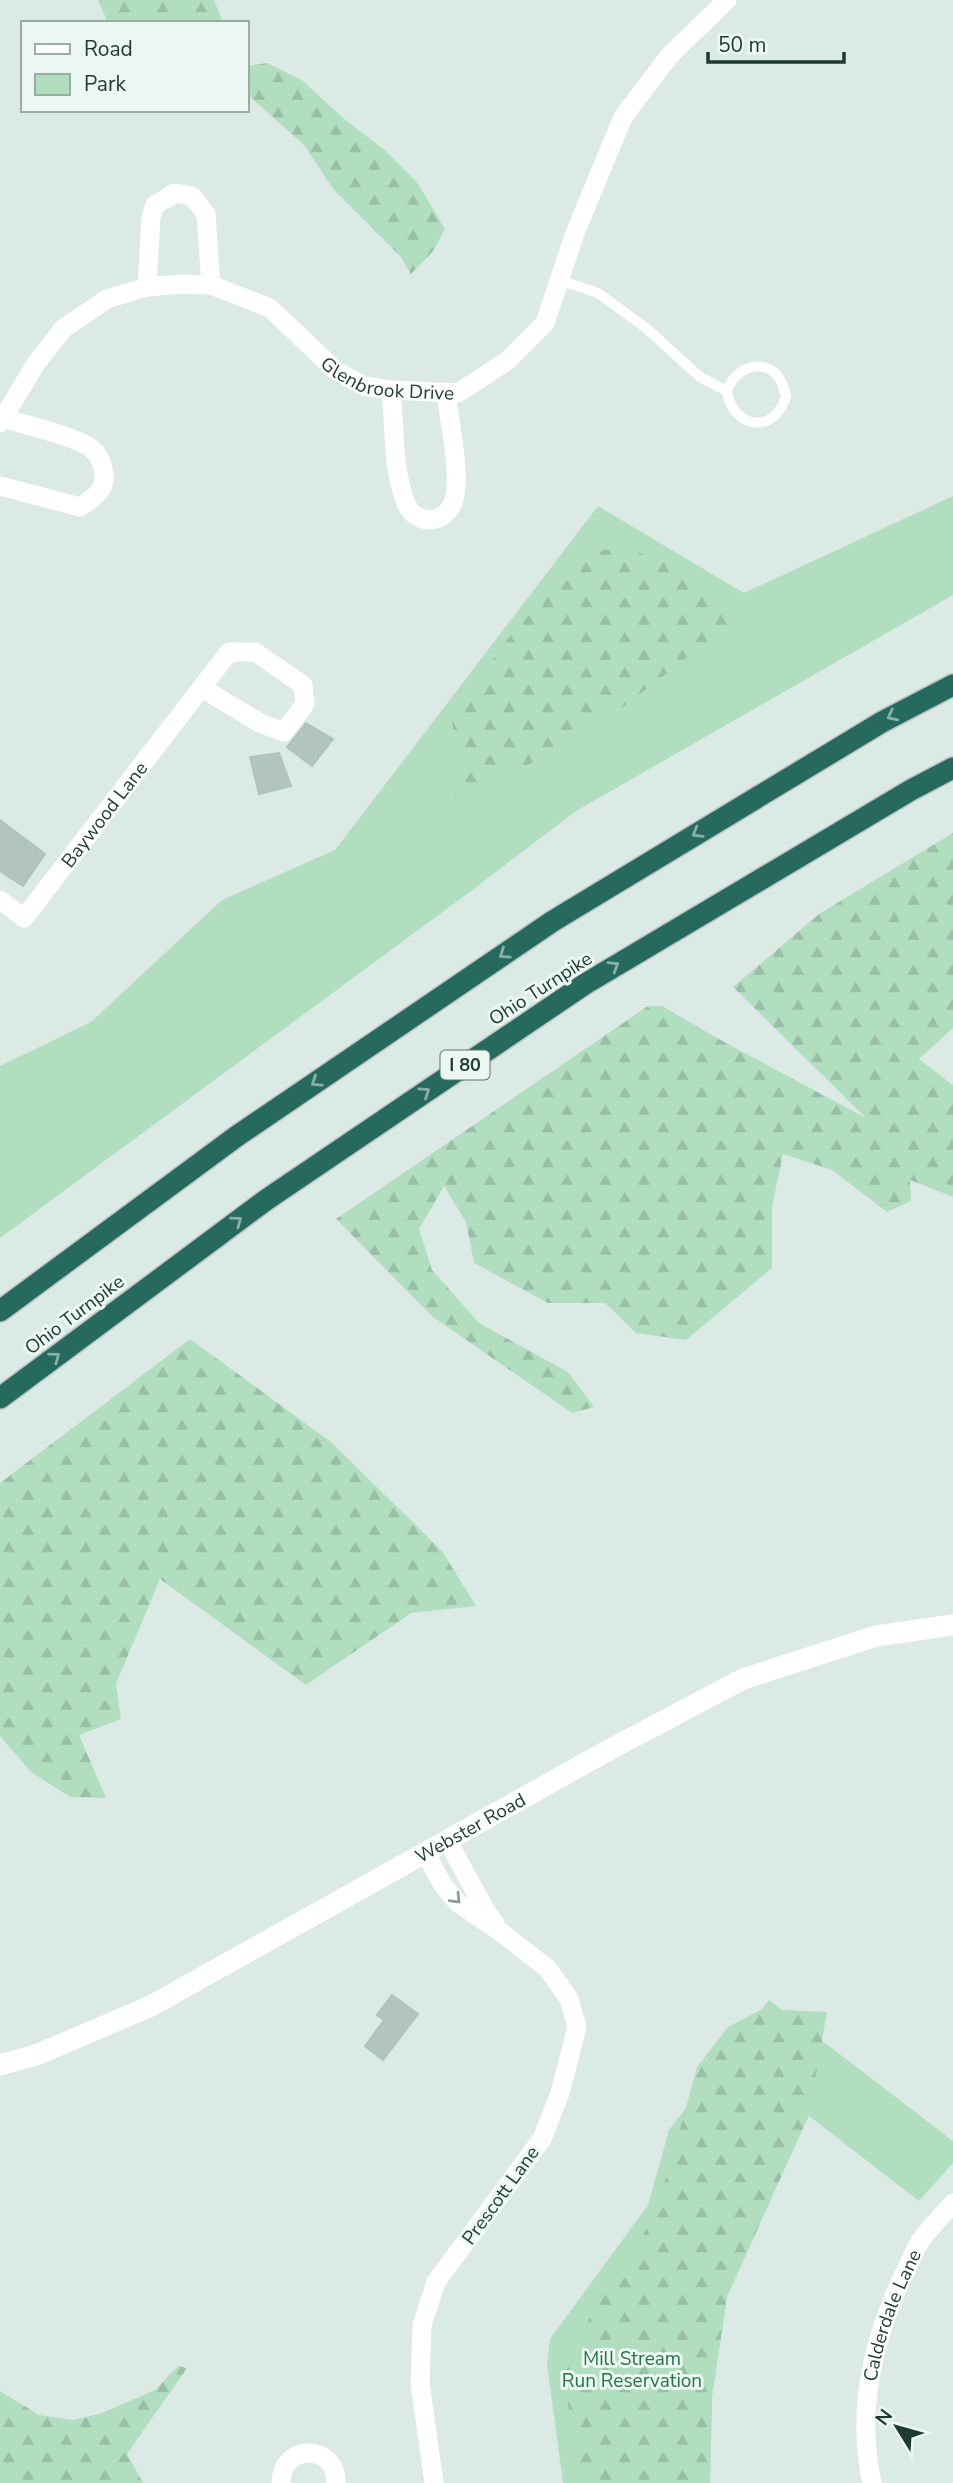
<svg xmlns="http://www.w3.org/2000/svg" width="953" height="2483" viewBox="0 0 953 2483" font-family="'Nunito Sans',sans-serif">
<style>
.green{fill:#b2dec0}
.forest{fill:url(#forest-firs)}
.building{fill:#b1c5be;stroke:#aec4bc;stroke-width:2}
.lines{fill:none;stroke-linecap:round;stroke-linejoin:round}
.motorway-casing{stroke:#bbc4c2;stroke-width:24}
.service{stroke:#fff;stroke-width:10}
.minor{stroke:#fff;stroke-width:19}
.tertiary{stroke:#fff;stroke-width:21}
.motorway{stroke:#266a5f;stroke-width:21}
.oneway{stroke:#89b0a8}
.oneway2{stroke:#8e9d9a}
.labels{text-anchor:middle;stroke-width:6;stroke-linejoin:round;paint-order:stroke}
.shield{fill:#ecf7f2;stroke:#5b736d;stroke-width:2}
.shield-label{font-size:18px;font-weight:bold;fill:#1d3b34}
.street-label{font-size:19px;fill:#1d3b34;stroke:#ecf7f2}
.park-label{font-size:19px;fill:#237547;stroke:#ecf7f2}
</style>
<defs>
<pattern id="forest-firs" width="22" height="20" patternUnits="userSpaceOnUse" patternTransform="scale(1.75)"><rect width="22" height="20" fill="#b2dec0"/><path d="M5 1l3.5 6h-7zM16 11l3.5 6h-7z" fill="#99bfa6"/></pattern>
</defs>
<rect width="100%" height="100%" fill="#dceae5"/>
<path class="green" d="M953,496V595L576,811L467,894L0,1238V1066L91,1022L222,900L335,850L598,506L744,593Z
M769,2000L953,2141V2163L919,2201L809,2116L762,2204L727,2297L712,2396L710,2483H563L547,2365L550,2339L648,2205L669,2130Z"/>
<path class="forest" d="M98,0H214L223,23H104L106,18Z
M267,63L303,81L344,119L386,151L417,182L445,229L434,250L411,274L400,256L334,190L304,145L247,94V66Z
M629,549L692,573L726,600L732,623L576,743L455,798L458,765L452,720L505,642L587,550Z
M953,833V1028L919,1059L953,1085V1197L910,1180L911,1201L887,1212L832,1170L783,1154L772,1207V1268L686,1340L636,1333L605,1303H548L474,1263L466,1222L444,1186L419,1229L432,1270L479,1323L568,1372L594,1407L572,1413L433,1317L336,1219L648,1006H662L717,1038L866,1118L733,987L819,914Z
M190,1339L331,1442L442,1551L476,1606L411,1613L306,1685L160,1579L116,1684L121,1719L79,1735L106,1798L70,1797L31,1772L0,1736V1483Z
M762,2009L827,2012L809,2115L727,2297L712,2396L710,2483H576L565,2374L590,2316L645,2232L670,2167L697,2067L728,2027Z
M178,2366L187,2368L127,2454L143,2483H0V2391L39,2415L73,2420L102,2413L155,2390Z"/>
<path class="building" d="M306,723L333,739L312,766L287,747Z
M279,753L291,786L259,794L250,757Z
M0,820L45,854L23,886L0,871Z
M392,1995L418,2014L383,2060L365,2046L384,2020L377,2015Z"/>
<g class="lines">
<defs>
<path id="motorway" d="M0,1311L237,1136L553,921L882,722L953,685
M0,1398L266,1200L585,984L911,790L953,768"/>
</defs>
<use href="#motorway" class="motorway-casing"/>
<path class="service" d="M559,280L598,293L646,328L700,377L727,391C732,428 775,436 786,396C784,389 782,381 777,375C760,357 733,370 727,391"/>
<g class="minor">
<path d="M147,287L151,217L155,205L175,193L192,196L206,214L211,285"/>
<path d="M391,390C395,427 392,469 406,503C416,528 450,525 455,495C460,468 449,421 446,392"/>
<path id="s1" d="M0,423L37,362L64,328L107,299L147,287L180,284L211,285L270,308L335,370L364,386L391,390L458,393L507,361L545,323L575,233L623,117L670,55L727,0"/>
<path d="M0,486L80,507C92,499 106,491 104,474C103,465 99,455 92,449C75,436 25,425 3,418"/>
<path id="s2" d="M0,900L24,918L229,652H255L303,685L305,704L284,732L260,723L202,688"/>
<path d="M447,1840L487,1913L495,1923"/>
<path d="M425,1853L443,1885L458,1903L502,1933L548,1969L569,1999L577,2027L560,2093L542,2139L436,2282L422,2325L420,2383L434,2483"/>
<path d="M281,2483C281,2443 337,2443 336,2483"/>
<path id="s3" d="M872,2483C856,2411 873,2339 904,2274C910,2263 914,2250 921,2240C930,2227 943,2215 953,2203"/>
</g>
<path class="tertiary" id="s4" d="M0,2065L36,2055L151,2006L607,1751L743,1679L876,1636L953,1625"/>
<use href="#motorway" class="motorway"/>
</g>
<defs><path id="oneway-chevron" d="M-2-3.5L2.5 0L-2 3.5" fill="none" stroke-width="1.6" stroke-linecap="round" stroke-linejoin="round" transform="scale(1.75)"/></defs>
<g class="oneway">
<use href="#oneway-chevron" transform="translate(892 716) rotate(153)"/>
<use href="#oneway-chevron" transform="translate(697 833) rotate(149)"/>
<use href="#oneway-chevron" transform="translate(504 954) rotate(146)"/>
<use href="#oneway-chevron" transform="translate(614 966) rotate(-31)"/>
<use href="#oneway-chevron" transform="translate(316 1082) rotate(146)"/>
<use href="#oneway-chevron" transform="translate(425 1092) rotate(-34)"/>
<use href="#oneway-chevron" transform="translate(237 1221) rotate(-37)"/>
<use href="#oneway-chevron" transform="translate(55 1357) rotate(-37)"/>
</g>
<use class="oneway2" href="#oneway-chevron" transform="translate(456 1899) rotate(46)"/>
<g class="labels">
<rect class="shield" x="440.5" y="1050.5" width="49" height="29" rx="5"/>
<g class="shield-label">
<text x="465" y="1071">I 80</text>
</g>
<g class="street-label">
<text dy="7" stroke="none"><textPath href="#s1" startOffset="480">Glenbrook Drive</textPath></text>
<text dy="7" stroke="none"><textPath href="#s2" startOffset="161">Baywood Lane</textPath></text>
<text transform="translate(540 988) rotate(-33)" y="7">Ohio Turnpike</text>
<text transform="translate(74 1314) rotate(-37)" y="7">Ohio Turnpike</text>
<text dy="7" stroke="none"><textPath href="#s4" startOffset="528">Webster Road</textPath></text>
<text transform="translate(500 2195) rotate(-54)" y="7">Prescott Lane</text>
<text dy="7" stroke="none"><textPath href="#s3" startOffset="172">Calderdale Lane</textPath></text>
</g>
<g class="park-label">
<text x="632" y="2365">Mill Stream<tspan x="632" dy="22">Run Reservation</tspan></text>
</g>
</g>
<rect x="21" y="21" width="228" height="91" fill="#ecf7f2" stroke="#99aca6" stroke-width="2"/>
<rect x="35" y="44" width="35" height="10" fill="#ffffff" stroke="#99aca6" stroke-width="2"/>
<text x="84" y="56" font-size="21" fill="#1d3b34">Road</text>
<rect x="35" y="74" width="35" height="21" fill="#b2dec0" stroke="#99aca6" stroke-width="2"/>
<text x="84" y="91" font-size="21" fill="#1d3b34">Park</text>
<g transform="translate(897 2427) rotate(307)" stroke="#ecf7f2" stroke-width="5" paint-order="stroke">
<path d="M0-5L12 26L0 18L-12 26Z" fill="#1d3b34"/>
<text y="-10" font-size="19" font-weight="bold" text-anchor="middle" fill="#1d3b34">N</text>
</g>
<path d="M708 52v10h136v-10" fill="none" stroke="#1d3b34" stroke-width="3.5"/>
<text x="718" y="52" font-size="21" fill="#1d3b34" stroke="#ecf7f2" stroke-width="5" paint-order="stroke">50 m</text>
</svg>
